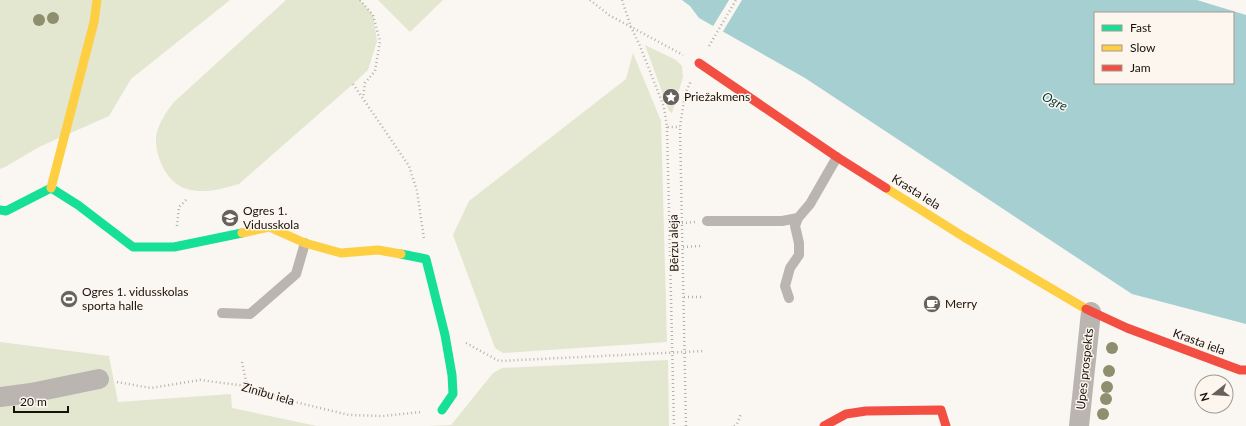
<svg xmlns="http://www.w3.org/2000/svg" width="1246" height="426" viewBox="0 0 1246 426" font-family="Lato,sans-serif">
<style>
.green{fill:#e3e7d0}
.water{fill:#a5cfd1;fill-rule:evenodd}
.pier{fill:#faf6f2}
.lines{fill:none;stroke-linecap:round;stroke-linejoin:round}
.path{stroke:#b5b0ac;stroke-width:2.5;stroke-dasharray:1 3;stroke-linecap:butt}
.lane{stroke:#bab5b1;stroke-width:10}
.street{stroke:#bab5b1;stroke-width:20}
.fast{stroke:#16e098;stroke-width:9}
.slow{stroke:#ffcf43;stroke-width:9}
.jam{stroke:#f24e42;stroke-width:9}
.tree{fill:#8d8f6f}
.labels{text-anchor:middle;stroke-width:3;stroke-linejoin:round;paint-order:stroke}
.poi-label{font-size:12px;fill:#17110b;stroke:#fdf6ef;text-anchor:start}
.street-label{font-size:12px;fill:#17110b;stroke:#fdf6ef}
.water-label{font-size:13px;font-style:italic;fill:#003b3f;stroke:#fdf6ef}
</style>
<rect width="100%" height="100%" fill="#faf6f2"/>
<path class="green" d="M0,0H230L131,79L109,116L39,147L5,167L0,169Z
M286,0H360L373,15L377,41L368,70L353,84L239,184C222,189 205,194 187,189C167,184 155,157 156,137C158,124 166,112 174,102Z
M378,0H443L410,32Z
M645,45L676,60L682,66L683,77L672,113L669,111Z
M633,53L661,121L667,342L503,353L495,348L453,235L469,201L626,79Z
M0,342L109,356L118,402L231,394L232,408L317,426H0Z
M668,360L669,426H428L451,425L493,373L502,368Z"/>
<path class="water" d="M682,0H1197L1246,15V324L1132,294L805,78L699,18L690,6ZM1095,13H1233V83H1095Z"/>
<path class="pier" d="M729,0H742L722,33L712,28Z"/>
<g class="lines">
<path class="path" d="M360,0L373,15L380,41L375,71L365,83L363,98
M590,0L609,15L683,55
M622,0L631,27L640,46L664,107L667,127H680
M709,46L736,0
M353,84L409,166L417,191L424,239
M667,127L674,426
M670,224L695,222
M177,226L179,207L188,198
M683,247L701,246
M684,297H702
M466,343L499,361L704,351
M242,362L247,386
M117,382L151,388L200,380L247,386L291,401L349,415L383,416L422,412
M686,426L680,127L685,94L691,81
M734,426L737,424L741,414"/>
<path class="lane" d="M707,221H782L798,218L810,204L837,157
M789,298L785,286L790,268L799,255V243L795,226L798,218
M222,313L250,314L296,274L305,243"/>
<path class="street" d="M0,397L31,393L99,379
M1079,426L1091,312"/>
<path class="fast" d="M0,210L6,211L51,188L78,205L133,247H174L242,233
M401,254L426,259L445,335L452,375L453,394L442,410"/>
<path class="slow" d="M51,188L94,22L97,0
M886,188L964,237L1086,309
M242,233L269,227L305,243L341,253L378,250L401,254"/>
<path class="jam" d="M699,63L837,157L886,188
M1086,309L1127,328L1240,370H1246
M824,426L846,414L866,411L941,410L946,426"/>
</g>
<g class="tree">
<circle cx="53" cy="18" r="6"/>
<circle cx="39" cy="20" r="6"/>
<circle cx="1112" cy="348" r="6"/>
<circle cx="1109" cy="371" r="6"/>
<circle cx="1107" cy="387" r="6"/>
<circle cx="1106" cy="399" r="6"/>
<circle cx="1103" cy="414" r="6"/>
</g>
<defs>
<symbol id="sight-disc" viewBox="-11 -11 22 22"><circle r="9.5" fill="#66615c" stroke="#fdf6ef"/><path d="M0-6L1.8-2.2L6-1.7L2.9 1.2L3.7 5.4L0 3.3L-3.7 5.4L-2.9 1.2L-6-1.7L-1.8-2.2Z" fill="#fff"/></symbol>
<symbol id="school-disc" viewBox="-11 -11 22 22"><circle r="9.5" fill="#66615c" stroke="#fdf6ef"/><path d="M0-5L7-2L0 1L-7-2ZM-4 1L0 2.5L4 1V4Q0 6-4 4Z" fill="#fff"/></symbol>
<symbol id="stadium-disc" viewBox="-11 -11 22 22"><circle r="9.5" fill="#66615c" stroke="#fdf6ef"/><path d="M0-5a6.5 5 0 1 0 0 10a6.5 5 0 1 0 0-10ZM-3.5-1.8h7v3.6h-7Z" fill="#fff"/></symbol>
<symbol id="cafe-disc" viewBox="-11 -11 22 22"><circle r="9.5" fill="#66615c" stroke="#fdf6ef"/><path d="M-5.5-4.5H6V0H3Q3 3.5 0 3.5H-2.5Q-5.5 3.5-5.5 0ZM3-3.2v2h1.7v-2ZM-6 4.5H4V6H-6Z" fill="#fff"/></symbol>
</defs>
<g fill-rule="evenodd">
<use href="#sight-disc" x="661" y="87" width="20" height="20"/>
<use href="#school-disc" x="220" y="208" width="20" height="20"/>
<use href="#stadium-disc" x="59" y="289" width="20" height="20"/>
<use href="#cafe-disc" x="922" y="294" width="20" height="20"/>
</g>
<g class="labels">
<g class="poi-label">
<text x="684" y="101">Priežakmens</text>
<text x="243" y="215">Ogres 1.<tspan x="243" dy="14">Vidusskola</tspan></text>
<text x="82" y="296">Ogres 1. vidusskolas<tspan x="82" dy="14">sporta halle</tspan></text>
<text x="945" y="308">Merry</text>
</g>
<g class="street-label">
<text transform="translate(916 192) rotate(32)" y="4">Krasta iela</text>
<text transform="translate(674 243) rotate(-91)" y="4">Bērzu aleja</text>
<text transform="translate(1199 342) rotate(20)" y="4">Krasta iela</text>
<text transform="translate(1085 369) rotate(-84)" y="4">Upes prospekts</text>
<text transform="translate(268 394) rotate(16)" y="4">Zinību iela</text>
</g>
<g class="water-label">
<text transform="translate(1055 101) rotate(27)" y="5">Ogre</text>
</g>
</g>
<rect x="1094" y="12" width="140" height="72" fill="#fdf6ef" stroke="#a19a94"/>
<rect x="1102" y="25" width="20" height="6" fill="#16e098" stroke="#a19a94"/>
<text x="1130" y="32" font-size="12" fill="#17110b">Fast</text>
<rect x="1102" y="45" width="20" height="6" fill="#ffcf43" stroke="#a19a94"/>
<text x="1130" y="52" font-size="12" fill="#17110b">Slow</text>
<rect x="1102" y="65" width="20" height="6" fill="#f24e42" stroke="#a19a94"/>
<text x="1130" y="72" font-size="12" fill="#17110b">Jam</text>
<g transform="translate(1214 394) rotate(253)"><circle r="19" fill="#fdf6ef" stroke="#a19a94"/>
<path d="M0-3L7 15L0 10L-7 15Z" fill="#66615c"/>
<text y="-6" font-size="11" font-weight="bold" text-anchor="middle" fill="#17110b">N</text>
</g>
<path d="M14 406v6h54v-6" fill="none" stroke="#17110b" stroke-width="2"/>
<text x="20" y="406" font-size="12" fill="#17110b" stroke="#fdf6ef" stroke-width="3" paint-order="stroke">20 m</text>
</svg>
